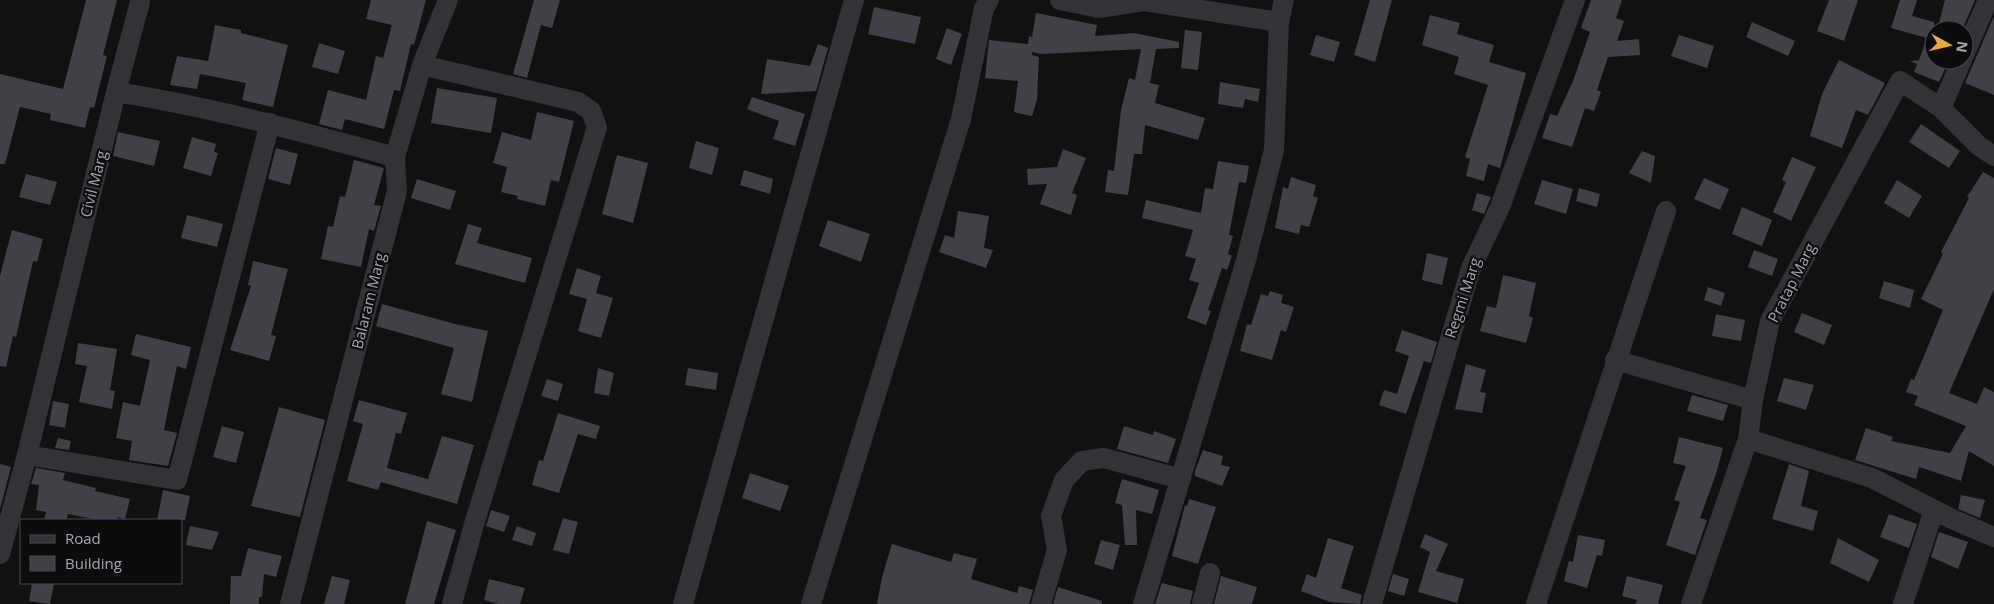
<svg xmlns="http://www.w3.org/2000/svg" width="1994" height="604" viewBox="0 0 1994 604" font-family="'Open Sans',sans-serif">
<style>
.building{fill:#404146}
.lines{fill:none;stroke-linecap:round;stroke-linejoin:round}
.minor{stroke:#323337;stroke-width:20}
.labels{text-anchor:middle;stroke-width:4.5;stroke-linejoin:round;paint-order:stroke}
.street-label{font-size:15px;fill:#a2a8b3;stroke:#0c0c0d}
</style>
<rect width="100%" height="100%" fill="#111112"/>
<path class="building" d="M86,0H117L103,55L107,56L94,108L90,107L85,128L50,120L51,114L20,107L5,164H0V74L63,89Z
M371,0H426L414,45L411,44L400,91L394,90L384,129L345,119L342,130L319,124L328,90L366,100L376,56L383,58L392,25L366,19Z
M534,0H560L552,28L541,25L527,78L513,74Z
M1370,0H1392L1375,62L1354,55Z
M1591,0H1622L1616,18L1624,21L1617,41L1639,39L1640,55L1608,57L1597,90L1601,92L1594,111L1585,108L1572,147L1542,138L1550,114L1557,116L1573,81L1590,32L1581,28Z
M1829,0H1858L1844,41L1817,31Z
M1900,0H1917L1912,16L1934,22V60H1949L1939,82L1914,72L1917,64L1910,61L1919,60L1927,38L1891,28Z
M1945,0H1975L1962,30H1937Z
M874,7L921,17L915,44L868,34Z
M1036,13L1097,25L1095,36L1134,33L1179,42V48L1156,49L1150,83L1159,85L1155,103L1205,118L1198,140L1145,125L1142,154H1134L1128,195L1105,192L1108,170L1114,171L1121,110L1129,78L1135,80L1141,49L1041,54L1032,52V55L1039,57L1037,100L1032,116L1014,112L1018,81L985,78L989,40L1028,44L1029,36L1032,37Z
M1430,15L1460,23L1457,34L1494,45L1489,62L1526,73L1500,168L1488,164L1484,181L1466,176L1470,159L1465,157L1488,85L1454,74L1459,57L1422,45Z
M1994,16V95L1965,83Z
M1752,22L1795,41L1788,56L1746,37Z
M215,25L241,30V33L288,45L273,107L242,100L246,83L200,74L197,89L170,85L177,56L208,61Z
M947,28L962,34L951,65L936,59Z
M1185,30L1202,32L1198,70L1181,68Z
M1316,35L1340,42L1334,62L1310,55Z
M1679,35L1714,46L1707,68L1671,56Z
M319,43L345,51L338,74L312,67Z
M818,44L828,48L816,91L761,94L767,59L810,66Z
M1839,60L1885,83L1868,115L1856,110L1842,148L1810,136L1822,94Z
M1220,82L1260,89L1258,102L1245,99L1243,108L1218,104Z
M437,88L497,98L491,133L431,123Z
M752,97L805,114L795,146L773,139L779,121L747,109Z
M537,112L574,121L559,182L551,180L545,206L517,199L518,196L501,192L507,167L493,163L502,132L531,140Z
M1921,124L1960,151L1949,168L1909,142Z
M118,132L160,141L154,166L113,156Z
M192,137L216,144L214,152L218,153L211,176L183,168Z
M696,141L719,148L712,175L689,168Z
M276,148L298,154L290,185L268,179Z
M1063,149L1086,158L1072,193L1077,195L1071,215L1040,204L1047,184L1028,185L1027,169L1057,167Z
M1642,151L1655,156L1651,183L1629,173Z
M617,155L648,163L633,223L602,214Z
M1792,157L1816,167L1791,221L1773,212L1786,182L1782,180Z
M354,160L384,168L374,205L381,206L374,231L369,229L361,267L321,259L328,226L333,227L340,196L345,197Z
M1218,161L1249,166L1246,183L1239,182L1229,235L1233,236L1228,254L1232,256L1227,270L1222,268L1208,310L1211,311L1206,325L1187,318L1199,283L1189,280L1196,259L1185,256L1193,230L1142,218L1146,200L1201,213L1205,188L1213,189Z
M744,170L773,179L770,194L740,185Z
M1983,172L1994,178V289L1949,393L1977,404L1984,387L1994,392V466L1969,451L1961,481L1919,467L1916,479L1855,460L1866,428L1893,437L1891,441L1950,453L1966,426L1914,405L1918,396L1906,392L1911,379L1914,380L1943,310L1921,299L1943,254L1941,252L1969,198L1967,197Z
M26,174L57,182L50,205L19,197Z
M1291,177L1316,185L1313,196L1318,198L1309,227L1301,225L1299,234L1275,228L1283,187L1288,189Z
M1704,178L1729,189L1720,210L1694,199Z
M417,179L456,191L450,210L411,198Z
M1542,180L1573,189L1566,214L1534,204Z
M1897,180L1922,196L1909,218L1884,203Z
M1579,188L1600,194L1597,207L1576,201Z
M1477,193L1491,197L1484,214L1472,210Z
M1742,207L1772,220L1762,246L1732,234Z
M958,211L989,216L984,248L993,250L986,268L939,252L945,235L954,238Z
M187,215L223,224L217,247L181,238Z
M828,220L870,234L861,262L819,246Z
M468,224L482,228L477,243L532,258L525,283L455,264Z
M12,230L43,239L37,262L33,261L16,337L13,336L6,367L0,366V276Z
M1754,250L1778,259L1772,276L1748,267Z
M1427,253L1448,258L1442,285L1422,280Z
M253,261L288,269L271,335L276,336L269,361L230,350L251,286L248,285Z
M577,268L601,276L596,293L613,298L601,338L578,331L587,299L569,294Z
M1503,275L1536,283L1529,316L1533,318L1526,343L1480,331L1487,306L1496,308Z
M1884,281L1914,290L1910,308L1879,298Z
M1708,287L1725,293L1721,306L1704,300Z
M1270,291L1283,295L1281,303L1294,307L1286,332L1281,330L1272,360L1240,351L1247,324L1251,325L1261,294L1268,296Z
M382,304L455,324L488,331L472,402L441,394L454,348L376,326Z
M1802,313L1832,325L1824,345L1794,332Z
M1716,314L1745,320L1741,341L1712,336Z
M1402,330L1437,342L1431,363L1424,361L1406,414L1379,405L1384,390L1397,394L1409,356L1395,351Z
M136,334L191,347L186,369L177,366L171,394L164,430L177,433L168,466L129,460L132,441L116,438L123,402L140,406L150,360L131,355Z
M78,343L117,349L110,390L115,391L112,409L79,402L87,366L75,364Z
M1466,364L1486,370L1480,392L1486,393L1482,413L1455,409Z
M598,368L614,373L609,396L594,393Z
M688,368L718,373L716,390L685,385Z
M1784,378L1814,385L1806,410L1777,401Z
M547,379L563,384L558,401L541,396Z
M1692,395L1728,405L1723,421L1687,411Z
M359,400L407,413L401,434L396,433L387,468L428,479L442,436L474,445L457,504L381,482L378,490L347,481L363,424L353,421Z
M53,401L69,404L65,428L49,425Z
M279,407L325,420L300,517L251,506Z
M558,413L600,426L596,439L578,434L559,493L532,485L539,460L543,461Z
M222,426L244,432L236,463L213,457Z
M1124,426L1153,435L1154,431L1176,439L1168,463L1117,449Z
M1679,437L1723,448L1716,474L1700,518L1707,520L1695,555L1666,545L1680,502L1674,500L1686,466L1673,463Z
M58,438L71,441L69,450L55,448Z
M1203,450L1223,456L1221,465L1230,467L1222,486L1195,476V471Z
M0,464L11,467L0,509Z
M1789,464L1809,471L1801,506L1818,511L1813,531L1772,519Z
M36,468L65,473L63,480L96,488L95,491L130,499L125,519L118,517L117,520H98L68,514L66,520H44L46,512L36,510L39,485L31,484Z
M750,473L789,486L780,511L742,498Z
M1122,479L1159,490L1152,514L1136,510L1137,545H1125L1122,505L1115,503Z
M163,490L190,496L185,520H157Z
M1961,495L1985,500L1980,518L1958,509Z
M1189,499L1216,507L1198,564L1172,556L1185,505L1187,506Z
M491,510L510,516L504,532L486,526Z
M1889,514L1917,524L1909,548L1880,537Z
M563,518L578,522L569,554L553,550Z
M427,521L456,530L434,604H405Z
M190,526L219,532L212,550L186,545Z
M517,526L536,533L532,546L512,540Z
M1939,532L1968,542L1958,569L1931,557Z
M1425,534L1448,544L1436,571L1464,579L1457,603L1418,592L1430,552L1420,547Z
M1578,535L1605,540L1602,556L1597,555L1587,588L1564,581L1569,561L1573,562Z
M1328,538L1354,546L1341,588L1362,595L1360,604L1330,602L1301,591L1307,574L1316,578Z
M1838,538L1879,560L1869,582L1830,563Z
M1101,540L1120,545L1113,570L1094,564Z
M892,544L951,562L954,553L977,559L971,579L1017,593L1019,586L1033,590L1029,604H877L882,577Z
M248,548L282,556L276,577L264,574L262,597H259V604H230L231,576H241Z
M1393,574L1409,579L1404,596L1388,591Z
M332,576L350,580L344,604H324Z
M1221,576L1257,587L1252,604H1214Z
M1627,576L1663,585L1658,604H1635L1637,600L1622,596Z
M489,579L525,588L520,604H498L484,600Z
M32,583H54L50,604L29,601Z
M1162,583L1193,591L1190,604H1155Z
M1058,587L1102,601V604H1053Z"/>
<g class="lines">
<path class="minor" d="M1060,0L1099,8L1144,1L1279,22
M1964,55L1988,0
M422,65L578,102L591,111L597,127L475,521L452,604
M116,92L140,2
M1941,108L1962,60
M1615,360L1753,400
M1748,439L1872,478L1952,519L1994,537
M27,455L177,480L270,123
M0,554L27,455L116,92C211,107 303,132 395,157
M290,604L397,191L395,157L422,65L448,0
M683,604L854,0
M811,604L961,119L984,8L989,0
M1041,604L1057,550L1051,516L1064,480L1082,461L1104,458L1181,479
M1143,604L1246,260L1274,150L1279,22L1284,0
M1202,604L1210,573
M1372,604L1471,268L1500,207L1575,0
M1536,604L1666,211
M1691,604L1748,439L1753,400L1770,321L1900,81L1941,108L1979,146L1994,156
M1903,604L1934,510"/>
</g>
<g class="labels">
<g class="street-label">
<text transform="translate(94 184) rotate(-76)" y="5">Civil Marg</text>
<text transform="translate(1792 283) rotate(-63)" y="5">Pratap Marg</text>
<text transform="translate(1463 298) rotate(-72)" y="5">Regmi Marg</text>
<text transform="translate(369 301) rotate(-76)" y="5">Balaram Marg</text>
</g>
</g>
<rect x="20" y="519" width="162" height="65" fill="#0c0c0d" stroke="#484a4f"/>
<rect x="30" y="535" width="25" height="8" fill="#323337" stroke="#484a4f"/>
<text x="65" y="544" font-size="15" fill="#a2a8b3">Road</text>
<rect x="30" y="556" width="25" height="15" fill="#404146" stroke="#484a4f"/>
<text x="65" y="569" font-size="15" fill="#a2a8b3">Building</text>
<g transform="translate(1949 45) rotate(98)"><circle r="24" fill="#0c0c0d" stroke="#484a4f"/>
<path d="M0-4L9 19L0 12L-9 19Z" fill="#efa92c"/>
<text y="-8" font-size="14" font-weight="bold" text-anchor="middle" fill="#a2a8b3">N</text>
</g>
</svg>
